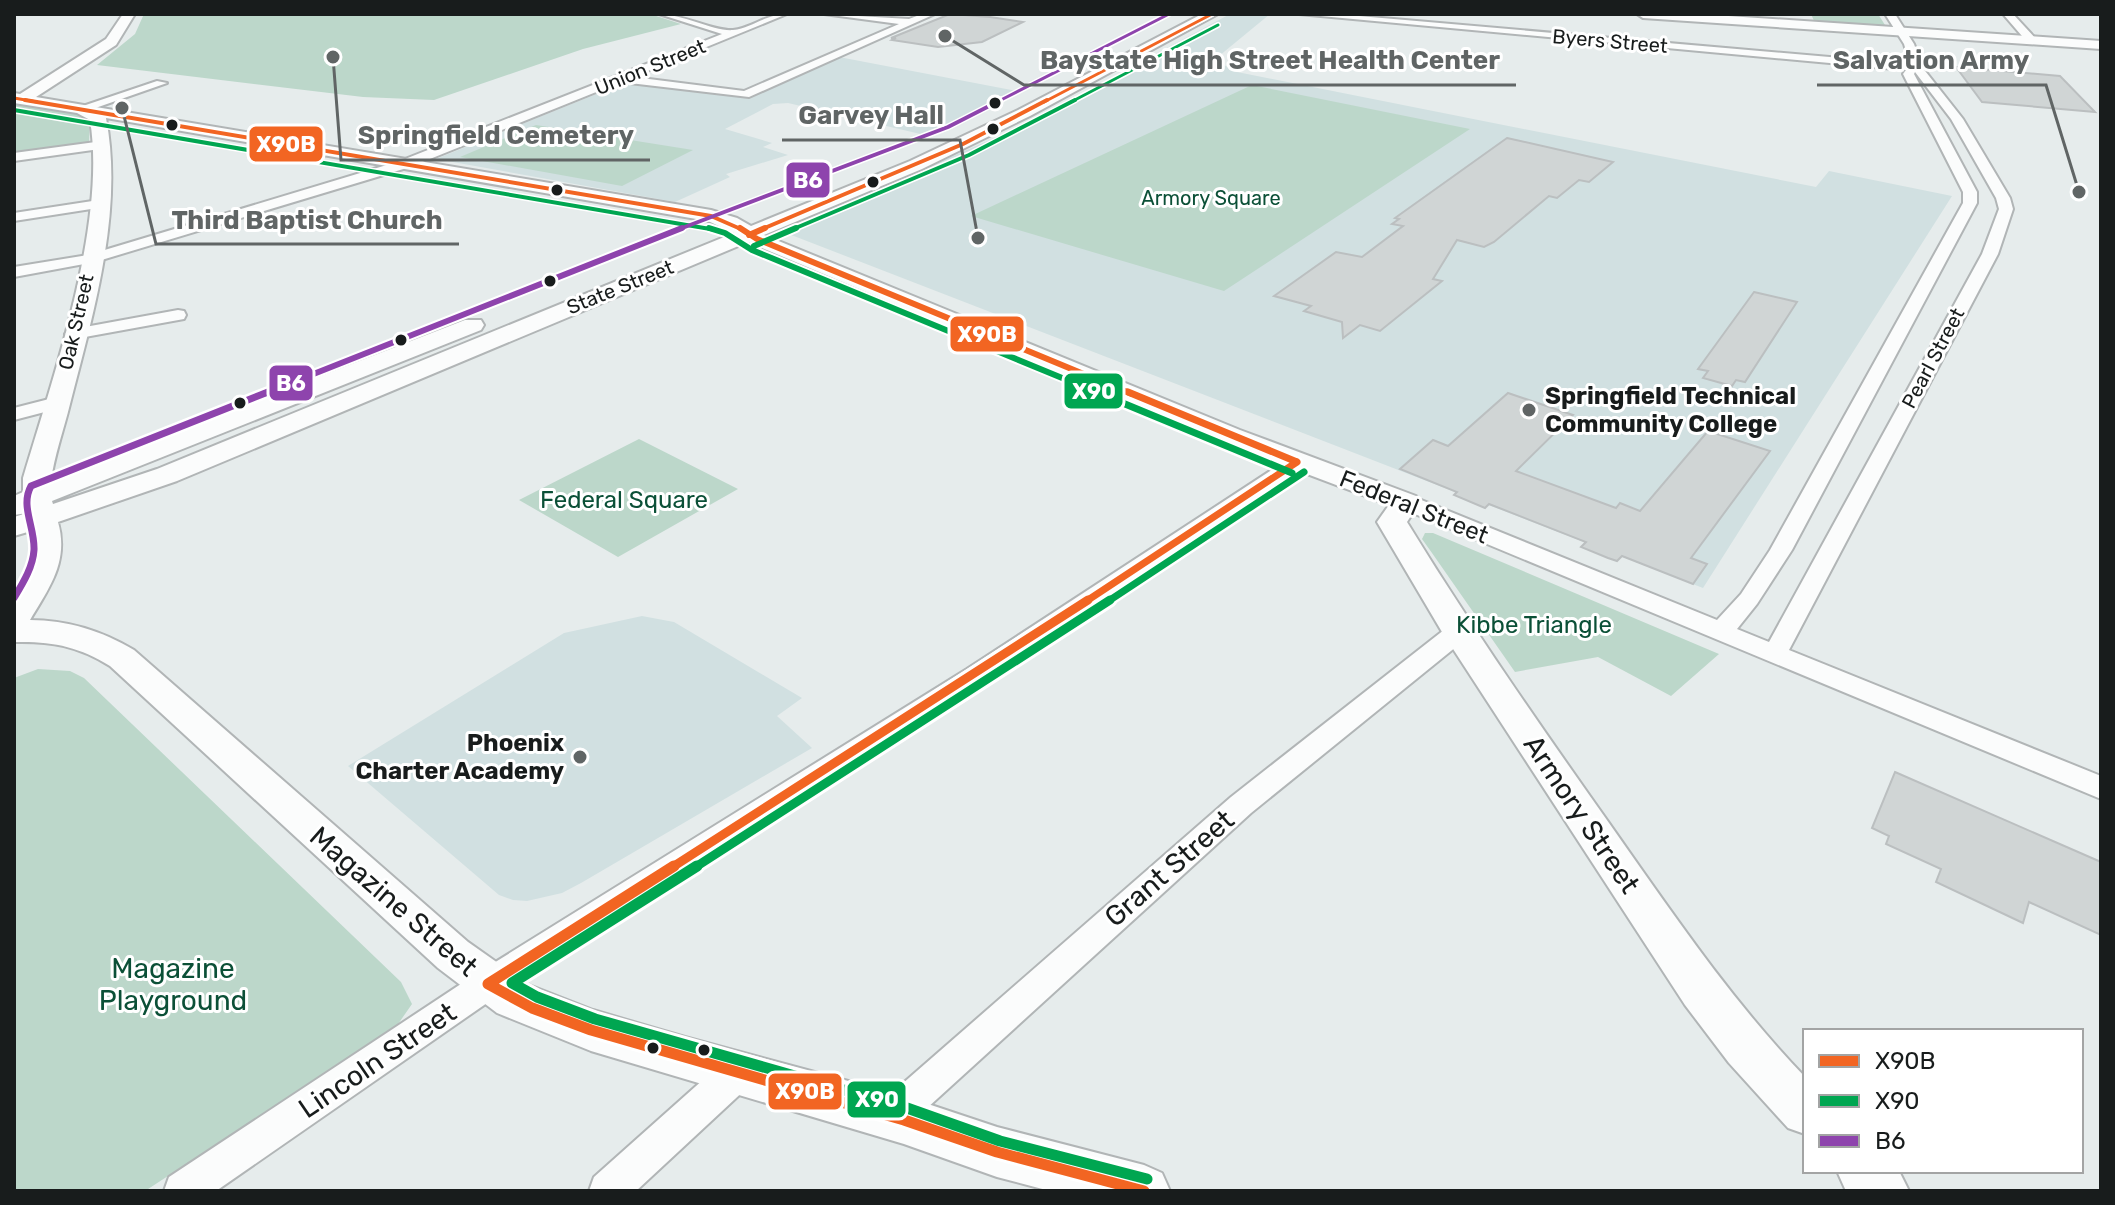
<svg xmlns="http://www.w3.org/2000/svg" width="2115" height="1205" viewBox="0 0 2115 1205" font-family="Rubik,sans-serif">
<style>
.built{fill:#d1e0e1}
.green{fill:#bcd7ca}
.building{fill:#d0d5d5;stroke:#bbbfc0;stroke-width:2}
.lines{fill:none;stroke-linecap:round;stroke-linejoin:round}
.minor-casing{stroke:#b1b5b6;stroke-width:4}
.major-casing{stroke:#b1b5b6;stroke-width:4}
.minor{fill:#fbfcfc;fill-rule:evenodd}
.major{fill:#fbfcfc;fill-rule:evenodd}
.bus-1-far5-casing{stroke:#fff;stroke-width:6}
.bus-1-far4-casing{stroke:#fff;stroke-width:7}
.bus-1-far3-casing{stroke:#fff;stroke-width:10}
.bus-1-far2-casing{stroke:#fff;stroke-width:12}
.bus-1-far1-casing{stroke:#fff;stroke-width:15}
.bus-1-casing{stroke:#fff;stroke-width:17}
.bus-2-far5-casing{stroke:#fff;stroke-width:6}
.bus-2-far4-casing{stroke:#fff;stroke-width:7}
.bus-2-far3-casing{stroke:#fff;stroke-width:10}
.bus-2-far2-casing{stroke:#fff;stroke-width:12}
.bus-2-far1-casing{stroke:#fff;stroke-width:15}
.bus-2-casing{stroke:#fff;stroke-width:17}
.bus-3-far3-casing{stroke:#fff;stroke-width:6}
.bus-3-far2-casing{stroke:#fff;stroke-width:7}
.bus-3-far1-casing{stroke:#fff;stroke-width:10}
.bus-3-casing{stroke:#fff;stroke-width:12}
.bus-1-far5{stroke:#f26522;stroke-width:3}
.bus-1-far4{stroke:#f26522;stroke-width:4}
.bus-1-far3{stroke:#f26522;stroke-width:6}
.bus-1-far2{stroke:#f26522;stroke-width:7}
.bus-1-far1{stroke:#f26522;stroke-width:9}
.bus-1{stroke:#f26522;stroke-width:11}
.bus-2-far5{stroke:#00a651;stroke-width:3}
.bus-2-far4{stroke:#00a651;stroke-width:4}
.bus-2-far3{stroke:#00a651;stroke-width:6}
.bus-2-far2{stroke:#00a651;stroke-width:7}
.bus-2-far1{stroke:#00a651;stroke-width:9}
.bus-2{stroke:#00a651;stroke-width:11}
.bus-3-far3{stroke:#8e44ad;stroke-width:3}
.bus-3-far2{stroke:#8e44ad;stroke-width:4}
.bus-3-far1{stroke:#8e44ad;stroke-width:6}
.bus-3{stroke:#8e44ad;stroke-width:7}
.bus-dot{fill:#181c1c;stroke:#fff;stroke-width:3}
.poi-dot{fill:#606565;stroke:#fff;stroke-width:3}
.labels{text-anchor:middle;stroke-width:6;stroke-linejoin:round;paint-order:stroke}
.far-street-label{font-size:20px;fill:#181c1c;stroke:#fff}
.far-park-label{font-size:20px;fill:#0b5037;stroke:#fff}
.poi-label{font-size:24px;font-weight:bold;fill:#181c1c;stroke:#fff;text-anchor:start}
.park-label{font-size:24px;fill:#0b5037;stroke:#fff}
.street-label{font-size:24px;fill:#181c1c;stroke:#fff}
.near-street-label{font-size:28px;fill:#181c1c;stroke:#fff}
.near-park-label{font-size:28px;fill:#0b5037;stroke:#fff}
.leader{fill:none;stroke:#606565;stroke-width:3}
.callout-dot{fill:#606565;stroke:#fff;stroke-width:3}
.callout-label{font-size:26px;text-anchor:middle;font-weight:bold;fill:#606565;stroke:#fff;stroke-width:6;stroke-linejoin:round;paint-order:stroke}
.line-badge{stroke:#fff;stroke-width:3}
.badge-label{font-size:22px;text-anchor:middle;font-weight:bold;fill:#fff}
</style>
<rect width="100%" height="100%" fill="#e6ecec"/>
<path class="built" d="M1230,14H1270L1219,56L1220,63L1237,72L1816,187L1829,171L1952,196L1703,588L781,231L1020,127Z
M839,57L1022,92L929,136L788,103L773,104L725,129L772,143L763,147L788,155L726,174L730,177L675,202L436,159L636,78L752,94Z
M642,616L674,622L802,698L777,716L812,748L581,883L562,893L527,901L513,900L499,895L348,766L564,633Z"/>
<path class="green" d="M144,14H650L681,24L583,49L434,100L363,97L97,65L135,34Z
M1811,14H1878L1885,25L1815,23Z
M1252,85L1470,129L1224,291L971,216Z
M14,103L83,114L90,118L89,143L14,154Z
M536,125L693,150L622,186L460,157Z
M639,439L738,489L618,557L519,500Z
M1425,533H1433L1719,654L1671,696L1598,657L1515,672L1432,553L1422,539Z
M38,669L70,671L84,678L401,982L412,1004L396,1027L145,1191H14V678Z"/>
<path class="building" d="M950,14L990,17L1023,22L982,42L938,47L892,40L896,38H891Z
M1956,67L2060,76L2095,112L1982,102Z
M1507,138L1613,162L1589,182L1579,180L1557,198L1549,196L1494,242L1484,247L1457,240L1433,279L1442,281L1380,331L1360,325L1343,338L1342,322L1304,311L1311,306L1274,296L1336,252L1362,257L1403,226L1392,224L1399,219L1395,218Z
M1754,292L1797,302L1745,382L1736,380L1732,386L1703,378L1708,371L1698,369Z
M1508,393L1573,415L1516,471L1616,508L1620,503L1640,511L1708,431L1770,451L1691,558L1707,564L1693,584L1622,556L1617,561L1608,558L1581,547L1586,542L1489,504L1485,508L1454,495L1457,492L1400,469L1433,440L1448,446Z
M1895,772L2101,862V935L2029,902L2023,923L1936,882L1941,869L1886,844L1889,836L1872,828Z"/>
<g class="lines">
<defs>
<path id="minor" d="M659,14C682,14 716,32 733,30C752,28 766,14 787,14L633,77L744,91L899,24L824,14L909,19L922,14H935L749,97L621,82L410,167L95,262L14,277V267L88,255L400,161L722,34Z
M1299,14H1336L1910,64L1904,44L1885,14H1895L1914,44L1922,67L1963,119L2010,198L2013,209L1998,254L1789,650L2101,776V799L1398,507L1395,502L1398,497H1414L1717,620L1741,594L1770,550L1963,203V192L1903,74L1906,70ZM1915,72L1951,119L1996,198L1999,209L1982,254L1769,642L1737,629L1757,604L1792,550L1977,203V192L1914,74Z
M2003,14H2013L2036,39V43H2028Z
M157,81L167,83L84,112L74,109Z
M103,141L109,145L107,148L14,161V153Z
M99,200L104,201V207L14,221V213Z
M178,310L184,311L186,315L184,319L74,339L65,334L74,329Z
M57,397L67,403L64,407L14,420V408Z
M1297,456L1307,462L1304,466L985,681L500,994L216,1191H164L169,1177L476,974L967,669L1290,458Z
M1458,624L1467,626L1470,632L1467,638L1251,813L904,1129L891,1135L878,1129L873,1117L878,1105L1231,797L1449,626Z
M736,1057L749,1062L754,1074L749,1086L636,1191H589L594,1177L723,1062Z"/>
<path id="major" d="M123,14H135L116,45L36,97L711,210L737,218L751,226L910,161L1018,110L1202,14H1218L1030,116L922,169L764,235L1240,430L1416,496L1420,502L1407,522C1470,625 1539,724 1609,823C1671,911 1730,999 1805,1077V1134L1788,1128L1729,1063L1685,1005L1442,632L1377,522L1389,505L1222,442L748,242L177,481L58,522C69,561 50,587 30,620C68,620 102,631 134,650L468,942L529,985L593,1010L685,1037L904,1096L997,1127L1144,1165L1162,1173L1170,1191H1050L997,1177L904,1144L591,1051L497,1013L438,968L110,666C78,646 51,641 14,642V594L29,570L32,535L31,531L14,536V517L27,513L14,515V496L23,492V478C53,377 107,223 90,120L77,113L14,103V93L20,94L106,39ZM106,118L708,221L734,233L157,469L53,504L52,501L481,330L484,325L481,320H465L51,481C54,456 64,429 70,404C93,314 124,211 106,118Z
M1637,14H1699L2101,41V49L1643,18Z
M1837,1171H1899L1909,1191H1846Z"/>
</defs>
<use href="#minor" class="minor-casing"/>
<use href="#major" class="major-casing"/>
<use href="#minor" class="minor"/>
<use href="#major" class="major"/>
<defs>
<path id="bus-1-far5" d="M14,98L37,102
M1044,102L1212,14"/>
<path id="bus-1-far4" d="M25,100L711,216L743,230
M760,230L963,144L1047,100"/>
<path id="bus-1-far3" d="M740,228L757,239L1132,394
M749,235L765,228"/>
<path id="bus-1-far2" d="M1128,392L1297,462
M1085,602L1297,462"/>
<path id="bus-1-far1" d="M671,868L1088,600"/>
<path id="bus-1" d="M674,866L488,984L532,1008L591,1030L904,1120L997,1152L1144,1191"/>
<path id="bus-2-far5" d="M1071,102L1218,25"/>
<path id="bus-2-far4" d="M14,110L716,230
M791,230L969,155L1075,100"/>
<path id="bus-2-far3" d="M709,228L725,233L752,250L1101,394
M754,246L796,228"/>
<path id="bus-2-far2" d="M1096,392L1292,473
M1107,602L1304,472"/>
<path id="bus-2-far1" d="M694,868L1110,600"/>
<path id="bus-2" d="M697,866L512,983L537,997L595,1019L907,1108L1000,1141L1147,1179"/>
<path id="bus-3-far3" d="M997,102L1169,14"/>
<path id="bus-3-far2" d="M677,230L948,127L1001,100"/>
<path id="bus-3-far1" d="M263,394L682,228"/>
<path id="bus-3" d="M14,598C23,583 33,567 34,550C35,527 20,506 31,486L268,392"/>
</defs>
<use href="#bus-1-far5" class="bus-1-far5-casing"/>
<use href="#bus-1-far4" class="bus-1-far4-casing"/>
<use href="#bus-1-far3" class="bus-1-far3-casing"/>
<use href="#bus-1-far2" class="bus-1-far2-casing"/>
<use href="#bus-1-far1" class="bus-1-far1-casing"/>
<use href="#bus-1" class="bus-1-casing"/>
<use href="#bus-2-far5" class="bus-2-far5-casing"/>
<use href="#bus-2-far4" class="bus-2-far4-casing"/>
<use href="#bus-2-far3" class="bus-2-far3-casing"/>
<use href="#bus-2-far2" class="bus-2-far2-casing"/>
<use href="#bus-2-far1" class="bus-2-far1-casing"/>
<use href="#bus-2" class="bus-2-casing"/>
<use href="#bus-3-far3" class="bus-3-far3-casing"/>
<use href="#bus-3-far2" class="bus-3-far2-casing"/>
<use href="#bus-3-far1" class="bus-3-far1-casing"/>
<use href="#bus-3" class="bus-3-casing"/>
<use href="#bus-1-far5" class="bus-1-far5"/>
<use href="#bus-1-far4" class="bus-1-far4"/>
<use href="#bus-1-far3" class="bus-1-far3"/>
<use href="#bus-1-far2" class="bus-1-far2"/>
<use href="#bus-1-far1" class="bus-1-far1"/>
<use href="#bus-1" class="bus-1"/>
<use href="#bus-2-far5" class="bus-2-far5"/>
<use href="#bus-2-far4" class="bus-2-far4"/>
<use href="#bus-2-far3" class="bus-2-far3"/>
<use href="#bus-2-far2" class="bus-2-far2"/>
<use href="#bus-2-far1" class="bus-2-far1"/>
<use href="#bus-2" class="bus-2"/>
<use href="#bus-3-far3" class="bus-3-far3"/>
<use href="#bus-3-far2" class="bus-3-far2"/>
<use href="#bus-3-far1" class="bus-3-far1"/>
<use href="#bus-3" class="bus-3"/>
</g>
<g class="bus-dot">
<circle cx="995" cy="103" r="7"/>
<circle cx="172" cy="125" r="7"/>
<circle cx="993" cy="129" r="7"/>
<circle cx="873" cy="182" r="7"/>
<circle cx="557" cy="190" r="7"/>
<circle cx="550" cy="281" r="7"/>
<circle cx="401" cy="340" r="7"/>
<circle cx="240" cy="403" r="7"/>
<circle cx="653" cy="1048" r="7"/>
<circle cx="704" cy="1050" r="7"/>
</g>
<g class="poi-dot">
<circle cx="1529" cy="410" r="8"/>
<circle cx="580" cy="757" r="8"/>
</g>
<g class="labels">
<g class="far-street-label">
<text transform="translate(1610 41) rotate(5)" y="7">Byers Street</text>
<text transform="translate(650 67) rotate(-22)" y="7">Union Street</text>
<text transform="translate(620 287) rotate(-22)" y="7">State Street</text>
<text transform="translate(76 322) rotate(-77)" y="7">Oak Street</text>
<text transform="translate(1933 358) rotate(-62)" y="7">Pearl Street</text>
</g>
<g class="far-park-label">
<text x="1211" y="205">Armory Square</text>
</g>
<g class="poi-label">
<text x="1545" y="404">Springfield Technical<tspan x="1545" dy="28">Community College</tspan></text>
<text x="564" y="751" text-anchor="end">Phoenix<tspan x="564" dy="28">Charter Academy</tspan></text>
</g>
<g class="park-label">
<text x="624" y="508">Federal Square</text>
<text x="1534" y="633">Kibbe Triangle</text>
</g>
<g class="street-label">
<text transform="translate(1414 507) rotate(22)" y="8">Federal Street</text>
</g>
<g class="near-street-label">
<text transform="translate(1582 814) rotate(56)" y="10">Armory Street</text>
<text transform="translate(1169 868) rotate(-41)" y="10">Grant Street</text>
<text transform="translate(394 901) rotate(41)" y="10">Magazine Street</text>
<text transform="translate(377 1060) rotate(-34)" y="10">Lincoln Street</text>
</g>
<g class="near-park-label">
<text x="173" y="978">Magazine<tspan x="173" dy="32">Playground</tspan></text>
</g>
</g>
<path class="leader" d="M2079 192L2046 85H1817M945 36L1024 85H1516M978 238L960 140H782M333 57L341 160H650M122 108L156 244H459"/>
<g class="callout-dot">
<circle cx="2079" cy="192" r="8"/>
<circle cx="945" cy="36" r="8"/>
<circle cx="978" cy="238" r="8"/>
<circle cx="333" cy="57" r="8"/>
<circle cx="122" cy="108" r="8"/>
</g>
<g class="callout-label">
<text x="1931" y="69">Salvation Army</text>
<text x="1270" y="69">Baystate High Street Health Center</text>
<text x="871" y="124">Garvey Hall</text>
<text x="496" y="144">Springfield Cemetery</text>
<text x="307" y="229">Third Baptist Church</text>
</g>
<g class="line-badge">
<rect x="248" y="125" width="76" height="38" rx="8" fill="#f26522"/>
<rect x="785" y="161" width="46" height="38" rx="8" fill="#8e44ad"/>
<rect x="949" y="315" width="76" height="38" rx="8" fill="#f26522"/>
<rect x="268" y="364" width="46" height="38" rx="8" fill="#8e44ad"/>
<rect x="1063" y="372" width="61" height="38" rx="8" fill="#00a651"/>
<rect x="767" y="1072" width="76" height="39" rx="8" fill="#f26522"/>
<rect x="846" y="1080" width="61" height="39" rx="8" fill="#00a651"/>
</g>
<g class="badge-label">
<text x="286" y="152">X90B</text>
<text x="808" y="188">B6</text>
<text x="987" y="342">X90B</text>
<text x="291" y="391">B6</text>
<text x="1094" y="399">X90</text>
<text x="805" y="1099">X90B</text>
<text x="877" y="1107">X90</text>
</g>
<rect width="2115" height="1205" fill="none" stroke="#181c1c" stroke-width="32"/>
<rect x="1803" y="1029" width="280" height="144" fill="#ffffff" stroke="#a3a4a4" stroke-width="2"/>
<rect x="1819" y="1055" width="40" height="12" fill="#f26522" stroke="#a3a4a4" stroke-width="2"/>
<text x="1875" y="1069" font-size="24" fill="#181c1c">X90B</text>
<rect x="1819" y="1095" width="40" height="12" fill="#00a651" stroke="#a3a4a4" stroke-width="2"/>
<text x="1875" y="1109" font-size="24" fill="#181c1c">X90</text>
<rect x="1819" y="1135" width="40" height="12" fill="#8e44ad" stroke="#a3a4a4" stroke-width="2"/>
<text x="1875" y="1149" font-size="24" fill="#181c1c">B6</text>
</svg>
